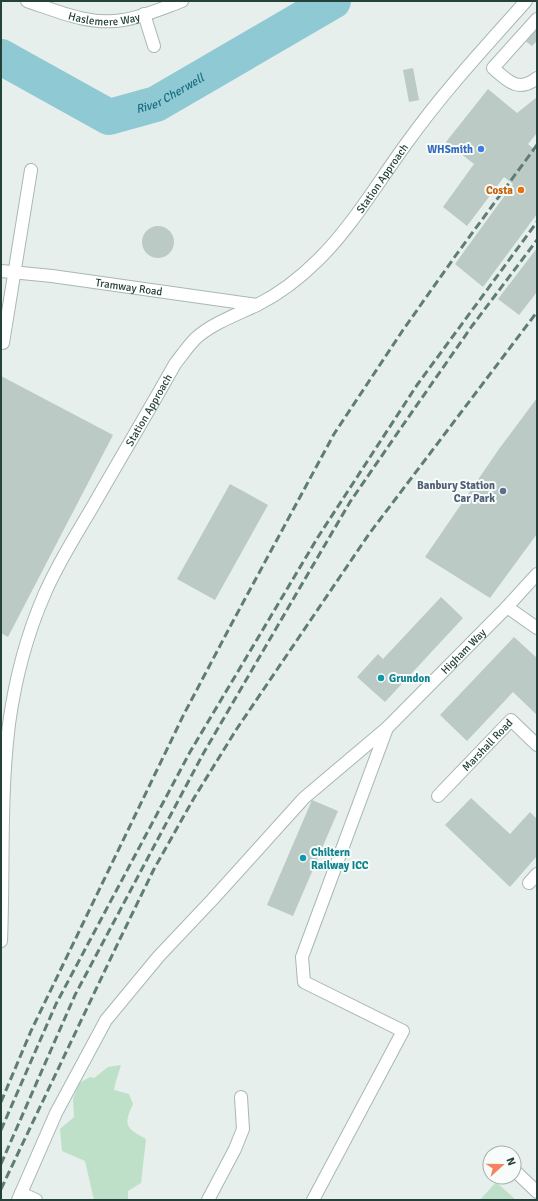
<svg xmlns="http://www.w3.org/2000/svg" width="538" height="1201" viewBox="0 0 538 1201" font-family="Signika,sans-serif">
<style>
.green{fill:#bfe0c8}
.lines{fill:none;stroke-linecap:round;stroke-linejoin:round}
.river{stroke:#8ec9d4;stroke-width:36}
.building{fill:#bbcac4}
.minor-casing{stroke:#a8b8b2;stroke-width:14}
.minor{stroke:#fff;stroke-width:12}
.rail{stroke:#5f7d75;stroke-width:3;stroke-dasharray:8 4;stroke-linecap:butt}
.shop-dot{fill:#3f7fe0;stroke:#f7fbf9;stroke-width:1.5}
.food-dot{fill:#e8710a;stroke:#f7fbf9;stroke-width:1.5}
.service-dot{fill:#5c6f8a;stroke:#f7fbf9;stroke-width:1.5}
.culture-dot{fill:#0f9aa8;stroke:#f7fbf9;stroke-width:1.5}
.labels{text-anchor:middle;stroke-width:4;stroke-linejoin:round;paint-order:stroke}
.street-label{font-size:11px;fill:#24423a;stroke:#f7fbf9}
.shop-label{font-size:11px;font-weight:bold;fill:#366cbe;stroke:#f7fbf9;text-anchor:end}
.food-label{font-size:11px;font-weight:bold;fill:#c56008;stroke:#f7fbf9;text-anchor:end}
.service-label{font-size:11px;font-weight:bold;fill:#4e5e75;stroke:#f7fbf9;text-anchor:end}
.culture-label{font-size:11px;font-weight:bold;fill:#0d838f;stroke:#f7fbf9;text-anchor:start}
.water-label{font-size:12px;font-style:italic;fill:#1c6f80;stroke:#f7fbf9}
</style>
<rect width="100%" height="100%" fill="#e6efeb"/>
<path class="green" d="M121,1065L116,1081L114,1090L129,1094L133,1104C123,1126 126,1128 146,1139L141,1183L128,1191V1200H94L85,1161L62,1151L60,1129L74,1117L73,1099L79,1083L90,1077L94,1078L108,1067Z
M496,1182L516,1200H480Z"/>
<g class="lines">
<path class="river" id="s1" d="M1,57L109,117L156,104L333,1"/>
</g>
<path class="building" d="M537,26V41L532,46L524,40Z
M413,68L419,100L409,102L403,70Z
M488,89L517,113L537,97V133L528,144L537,152V214L483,287L455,264L513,184L504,177L467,226L443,207L474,164L446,142Z
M142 242a16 16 0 1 1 32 0a16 16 0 1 1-32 0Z
M537,248V292L519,315L498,299Z
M1,376L113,435L8,637L1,633Z
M537,398V534L490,598L425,557L499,449Z
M230,484L268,505L215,600L177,579Z
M441,597L463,618L385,702L357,677L378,654L383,659Z
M514,637L537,658V715L513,692L467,741L440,715Z
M471,798L510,834L530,812L537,819V856L510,887L445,825Z
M312,800L338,811L293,916L267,905Z"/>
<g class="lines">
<defs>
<g id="minor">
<path id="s2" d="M27,1C57,11 90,26 123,20C143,17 163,8 182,1"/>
<path d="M144,14L154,46"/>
<path d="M537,19L493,68C508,81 518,93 537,78"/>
<path id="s3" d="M1,271L52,276L257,305"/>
<path d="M3,343L31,170"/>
<path d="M507,607L537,628"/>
<path id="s4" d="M438,796L511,720L537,745"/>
<path d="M529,883L537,874"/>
<path id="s5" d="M1,941C4,869 0,796 9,724C15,680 27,634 45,593C58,563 76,535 93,506C120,459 148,412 175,364C182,355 188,346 196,338C213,323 236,315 257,305C279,294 300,278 318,260C352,227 380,179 409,140C444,91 486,46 526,1"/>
<path d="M514,1170L537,1192"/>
<path d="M21,1193L36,1200"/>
<path id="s6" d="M18,1200L56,1113L106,1020L159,956L212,900L304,798L388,727L507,607L537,574"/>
<path d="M208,1200L235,1149L243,1129L241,1097"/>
<path d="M313,1200L403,1031L304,982L302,957L387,728"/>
</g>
</defs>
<use href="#minor" class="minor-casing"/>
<use href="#minor" class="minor"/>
<path class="rail" d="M1,1102L31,1031L184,714L232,623L334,434L403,330L456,255L537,145
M1,1130L56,1004L190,752L318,537L417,385L537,222
M1,1164L75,995L203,754L295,596L350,502L403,425L472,326L537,240
M1,1189L118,943L154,869L194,798L236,730L369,534L537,312"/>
</g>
<circle class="shop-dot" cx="481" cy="149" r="4"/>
<circle class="food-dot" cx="521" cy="190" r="4"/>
<circle class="service-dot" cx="503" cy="491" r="4"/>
<g class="culture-dot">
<circle cx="381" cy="678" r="4"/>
<circle cx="303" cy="858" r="4"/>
</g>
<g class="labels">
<g class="street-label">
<text dy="4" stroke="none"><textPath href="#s2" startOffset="80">Haslemere Way</textPath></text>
<text dy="4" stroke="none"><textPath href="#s5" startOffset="900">Station Approach</textPath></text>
<text dy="4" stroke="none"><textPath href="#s3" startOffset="129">Tramway Road</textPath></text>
<text dy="4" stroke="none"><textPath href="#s5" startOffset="564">Station Approach</textPath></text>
<text dy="4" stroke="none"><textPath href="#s6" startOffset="715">Higham Way</textPath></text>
<text dy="4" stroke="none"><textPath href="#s4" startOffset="71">Marshall Road</textPath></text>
</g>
<g class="shop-label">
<text x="473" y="153">WHSmith</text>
</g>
<g class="food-label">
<text x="513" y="194">Costa</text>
</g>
<g class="service-label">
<text x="495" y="489">Banbury Station<tspan x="495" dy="13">Car Park</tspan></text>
</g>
<g class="culture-label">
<text x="389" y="682">Grundon</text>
<text x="311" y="856">Chiltern<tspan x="311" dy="13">Railway ICC</tspan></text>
</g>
<g class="water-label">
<text dy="4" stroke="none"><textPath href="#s1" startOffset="189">River Cherwell</textPath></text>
</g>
</g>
<rect width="538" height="1201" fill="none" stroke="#24423a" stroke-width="4"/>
<g transform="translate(502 1165) rotate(69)"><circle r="19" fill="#f7fbf9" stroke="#a3b1ad"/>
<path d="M0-3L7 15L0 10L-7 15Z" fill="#f4845f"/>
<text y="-6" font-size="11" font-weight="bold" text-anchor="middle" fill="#24423a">N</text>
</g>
</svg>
